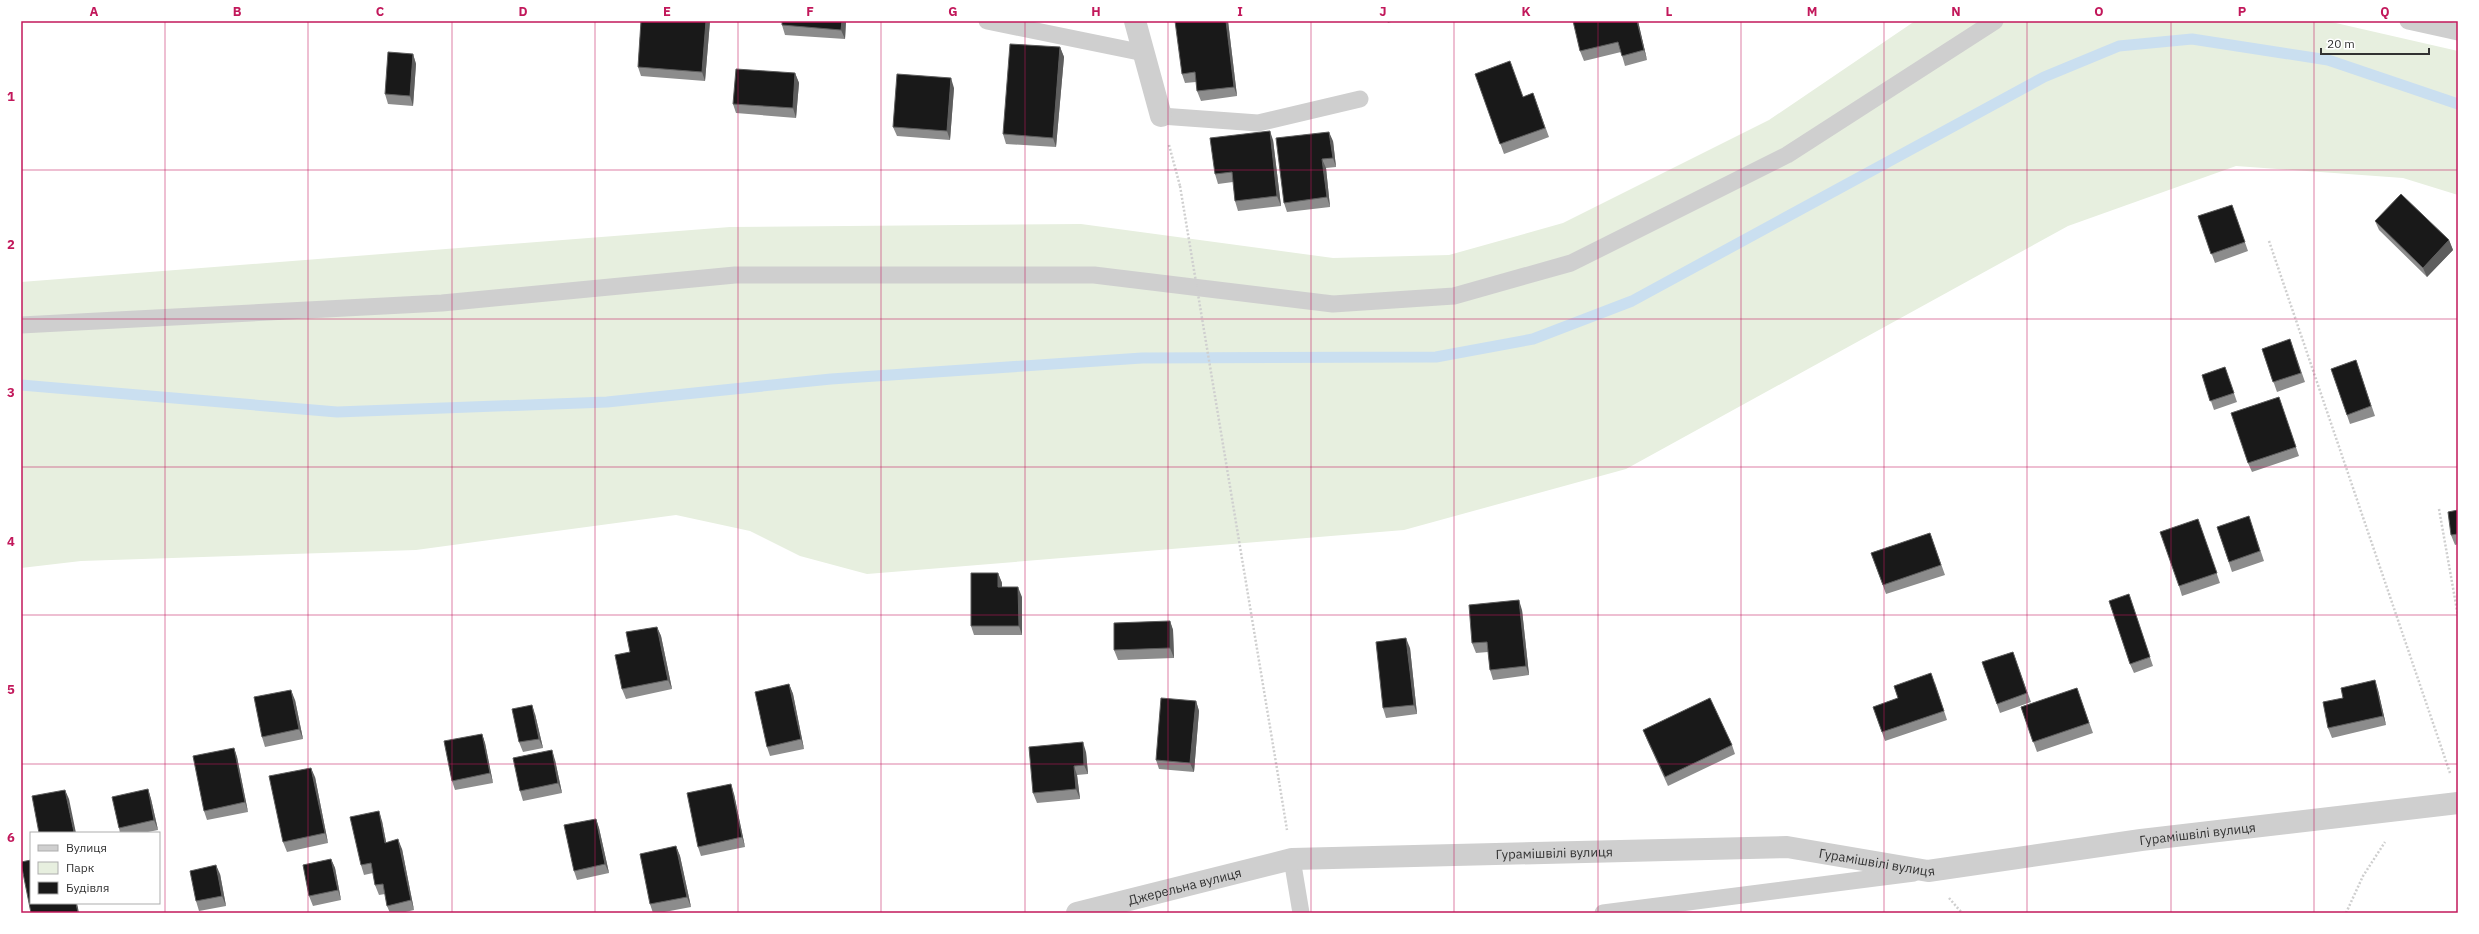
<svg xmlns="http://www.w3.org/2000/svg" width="2479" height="934" viewBox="0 0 2479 934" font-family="'IBM Plex Sans',sans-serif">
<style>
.green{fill:#e7efdf}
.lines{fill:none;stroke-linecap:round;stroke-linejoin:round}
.stream{stroke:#cadff0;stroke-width:11}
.path{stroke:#cfcfcf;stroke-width:2.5;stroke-dasharray:2 2;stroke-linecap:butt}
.lane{stroke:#cfcfcf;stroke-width:17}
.street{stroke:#cfcfcf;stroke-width:22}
.path-bridge{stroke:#cfcfcf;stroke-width:2.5;stroke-dasharray:2 2;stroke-linecap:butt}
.wall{fill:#8c8c8c}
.shaded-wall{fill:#5e5e5e}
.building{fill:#191919;stroke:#5e5e5e}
.grid{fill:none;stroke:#c2185b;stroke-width:1;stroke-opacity:0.55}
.labels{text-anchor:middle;stroke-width:4;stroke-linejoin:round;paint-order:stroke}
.street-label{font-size:13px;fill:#323232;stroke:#fff}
.neatline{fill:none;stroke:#c2185b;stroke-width:1.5}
.grid-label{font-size:13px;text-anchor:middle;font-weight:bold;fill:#c2185b}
</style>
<rect width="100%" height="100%" fill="#fff"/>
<path class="green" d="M1915,21H2327L2458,51V195L2403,178L2236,166L2068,226L1626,469L1404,530L867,574L800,556L750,531L676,515L416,550L81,561L21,568V282L730,227L1081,224L1333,258L1449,255L1563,223L1769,120Z"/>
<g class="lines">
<path class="stream" d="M21,385L337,412L607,402L831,379L1142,358L1436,357L1533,339L1632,301L2044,77L2119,46L2192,39L2328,60L2458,104"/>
<path class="path" d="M1169,145L1180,186
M2269,241L2450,773
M2439,509L2458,616
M1279,781L1287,830
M1949,898L1962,913
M2346,913L2363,876L2385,842"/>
<path class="lane" d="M987,21L1144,53
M2408,21L2458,32
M1161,116L1258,123L1360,99
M21,325L442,303L735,275H1094L1333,304L1454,296L1571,263L1787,155L1995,21
M1292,859L1301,913
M1603,913L1914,873"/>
<g class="street">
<path d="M1135,21L1161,116"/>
<path id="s1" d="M1077,913L1292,859L1787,847L1928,871L2141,840L2458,803"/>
</g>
<path class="path-bridge" d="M1180,186L1279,781"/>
</g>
<path class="wall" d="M641,21H710L705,81L641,76L638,67Z
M846,21L845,39L785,35L782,25Z
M1228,21L1237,96L1201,101L1197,91L1196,82L1185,83L1182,74Z
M1387,21H1394L1388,23Z
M1638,21L1647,60L1625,66L1621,52L1584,61L1580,51Z
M1060,47L1064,57L1056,147L1006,144L1003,134Z
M413,54L416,64L413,106L388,104L385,94Z
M795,73L799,83L796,118L736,113L733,104Z
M1475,74L1523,97L1533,93L1549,137L1504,154Z
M954,88L950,140L897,136L893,127Z
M1273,140L1281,206L1238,211L1235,201L1233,182L1218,184L1215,174Z
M1333,141L1336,167L1326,168L1330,207L1287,212L1284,203Z
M2232,205L2248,251L2215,263L2198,216Z
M2375,221L2449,240L2453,250L2427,277L2379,230Z
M2290,339L2305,382L2277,392L2262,349Z
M2356,360L2375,416L2350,424L2331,369Z
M2225,367L2237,402L2214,410L2202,375Z
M2279,397L2299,456L2252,472L2248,463Z
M2458,510V544L2455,545L2451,535Z
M2198,519L2220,583L2182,596L2179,586Z
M2252,525L2264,561L2232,572L2217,527Z
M1930,533L1945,575L1886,594L1871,553Z
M998,573L1002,583V587L1022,597V635H974L971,626Z
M2132,604L2153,666L2134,673L2130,664Z
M1522,610L1529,675L1493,680L1490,670L1488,652L1476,653L1472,643Z
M1170,621L1173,630L1174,658L1118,660L1114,650Z
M657,627L661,636L672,689L626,699L622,689L630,652Z
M1410,648L1417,714L1386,718L1383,708Z
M2013,652L2031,702L2000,713L1982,662Z
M1935,683L1947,720L1885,741L1873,707L1898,698Z
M789,684L793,694L804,749L770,756L767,747Z
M2077,688L2093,733L2037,752L2021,707Z
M2378,690L2386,725L2332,738L2328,728Z
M295,700L303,739L265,747L262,737Z
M1196,701L1199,711L1194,772L1159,769L1156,760Z
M535,714L543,748L523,752L519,742Z
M1643,730L1732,745L1735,754L1668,786L1647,740Z
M482,734L485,743L493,783L455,790L452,781Z
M234,748L237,757L248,812L207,820L204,811Z
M1086,752L1088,774L1077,775L1080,799L1037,803L1033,793Z
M555,760L562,793L523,801L520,791Z
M315,777L328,843L287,852L283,842Z
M148,789L151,799L158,830L143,833H120L119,828Z
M734,794L745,847L701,856L698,847Z
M596,819L599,828L609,873L577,880L574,871Z
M382,821L386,842L402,849L414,910L401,913H390L387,906L385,894L379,895L375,885L373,873L364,875L361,865Z
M676,846L680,856L691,907L659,913H653L650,904Z
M331,859L335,868L341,900L313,906L309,896Z
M220,874L226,906L199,911L196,901Z"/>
<path class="shaded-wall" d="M706,21H710L705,81L702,72Z
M842,21H846L845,39L841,30Z
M1226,21H1228L1237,96L1234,87Z
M1637,21H1638L1647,60L1644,50Z
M1060,47L1064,57L1056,147L1053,138Z
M413,54L416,64L413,106L410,96Z
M795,73L799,83L796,118L793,108Z
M951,78L954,88L950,140L947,131Z
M1270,131L1273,140L1281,206L1277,196Z
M1329,132L1333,141L1336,167L1333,158Z
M1322,159L1326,168L1330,207L1327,197Z
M2449,240L2453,250L2427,277L2423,268Z
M998,573L1002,583V597L998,587Z
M1018,587L1022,597V635L1019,626Z
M1519,600L1522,610L1529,675L1526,666Z
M1170,621L1173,630L1174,658L1170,648Z
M657,627L661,636L672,689L668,680Z
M1406,638L1410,648L1417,714L1414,705Z
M2375,680L2378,690L2386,725L2383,716Z
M789,684L793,694L804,749L801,739Z
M291,690L295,700L303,739L299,729Z
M1196,701L1199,711L1194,772L1190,763Z
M532,705L535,714L543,748L539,739Z
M482,734L485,743L493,783L490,773Z
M1083,742L1086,752L1088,774L1084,765Z
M234,748L237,757L248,812L245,802Z
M552,750L555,760L562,793L558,783Z
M1074,766L1077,775L1080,799L1076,789Z
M311,768L315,777L328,843L325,833Z
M731,784L734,794L745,847L742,837Z
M148,789L151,799L158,830L154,820Z
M65,790L69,799L76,833H74V832Z
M379,811L382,821L388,852L385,843Z
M596,819L599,828L609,873L605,864Z
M398,839L402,849L414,910L411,900Z
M676,846L680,856L691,907L687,897Z
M331,859L335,868L341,900L338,890Z
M216,865L220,874L226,906L222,896Z
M76,903H77L79,913H78Z"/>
<path class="building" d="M641,21H706L702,72L638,67Z
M782,21H842L841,30L782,25Z
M1175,21H1226L1234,87L1197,91L1195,72L1182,74Z
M1573,21H1637L1644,50L1622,56L1618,42L1580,51Z
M1010,44L1060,47L1053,138L1003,134Z
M388,52L413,54L410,96L385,94Z
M1510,61L1523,97L1533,93L1545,128L1500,144L1475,74Z
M736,69L795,73L793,108L733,104Z
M897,74L951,78L947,131L893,127Z
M1270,131L1277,196L1235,201L1232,172L1215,174L1210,138Z
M1329,132L1333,158L1322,159L1327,197L1284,203L1276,138Z
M2401,194L2449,240L2423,268L2375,221Z
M2232,205L2245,242L2211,254L2198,216Z
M2290,339L2301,373L2273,382L2262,349Z
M2356,360L2371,406L2347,415L2331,369Z
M2225,367L2234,393L2210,401L2202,375Z
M2279,397L2296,447L2248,463L2231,413Z
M2458,510V534L2451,535L2448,512Z
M2249,516L2260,551L2229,562L2217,527Z
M2198,519L2217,573L2179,586L2160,532Z
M1930,533L1941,565L1883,585L1871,553Z
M971,573H998V587H1018L1019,626H971Z
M2129,594L2150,657L2130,664L2109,601Z
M1519,600L1526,666L1490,670L1487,642L1472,643L1469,605Z
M1170,621V648L1114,650V623Z
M657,627L668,680L622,689L615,655L630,652L626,632Z
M1406,638L1414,705L1383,708L1376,642Z
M2013,652L2027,693L1997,704L1982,662Z
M1931,673L1944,711L1882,732L1873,707L1898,698L1894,686Z
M2375,680L2383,716L2328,728L2323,702L2343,698L2341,688Z
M789,684L801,739L767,747L755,692Z
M2077,688L2089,723L2033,742L2021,707Z
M291,690L299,729L262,737L254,697Z
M1161,698L1196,701L1190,763L1156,760Z
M1710,698L1732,745L1665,777L1643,730Z
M532,705L539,739L519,742L512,709Z
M482,734L490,773L452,781L444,741Z
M1083,742L1084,765L1074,766L1076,789L1033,793L1029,747Z
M234,748L245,802L204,811L193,756Z
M552,750L558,783L520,791L513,758Z
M311,768L325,833L283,842L269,776Z
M731,784L742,837L698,847L687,793Z
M148,789L154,820L119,828L112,797Z
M65,790L74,832L70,833H39L32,796Z
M379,811L385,843L398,839L411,900L387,906L383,884L375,885L371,863L361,865L350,817Z
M596,819L605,864L574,871L564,825Z
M676,846L687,897L650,904L640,854Z
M331,859L338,890L309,896L303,865Z
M31,860V903H76L78,913H31L21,863V862Z
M216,865L222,896L196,901L190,871Z"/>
<path class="grid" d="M165,21V913M308,21V913M452,21V913M595,21V913M738,21V913M881,21V913M1025,21V913M1168,21V913M1311,21V913M1454,21V913M1598,21V913M1741,21V913M1884,21V913M2027,21V913M2171,21V913M2314,21V913M21,170H2458M21,319H2458M21,467H2458M21,615H2458M21,764H2458"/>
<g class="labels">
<g class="street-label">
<text dy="5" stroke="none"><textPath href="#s1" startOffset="1132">Гурамішвілі вулиця</textPath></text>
<text dy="5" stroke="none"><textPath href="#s1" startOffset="484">Гурамішвілі вулиця</textPath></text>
<text dy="5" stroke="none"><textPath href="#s1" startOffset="808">Гурамішвілі вулиця</textPath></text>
<text dy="5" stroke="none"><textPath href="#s1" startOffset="111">Джерельна вулиця</textPath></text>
</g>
</g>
<rect width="2479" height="934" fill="none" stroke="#ffffff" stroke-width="44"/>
<rect x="30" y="832" width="130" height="72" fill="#ffffff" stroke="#adadad"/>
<rect x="38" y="845" width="20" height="6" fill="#cfcfcf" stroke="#adadad"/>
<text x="66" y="852" font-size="12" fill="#323232">Вулиця</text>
<rect x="38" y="862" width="20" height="12" fill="#e7efdf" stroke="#adadad"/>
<text x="66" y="872" font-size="12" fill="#323232">Парк</text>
<rect x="38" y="882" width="20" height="12" fill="#191919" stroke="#adadad"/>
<text x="66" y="892" font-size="12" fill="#323232">Будівля</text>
<path d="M2321 48v6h108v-6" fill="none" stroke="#323232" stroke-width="2"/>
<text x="2327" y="48" font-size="12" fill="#323232" stroke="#ffffff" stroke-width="3" paint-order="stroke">20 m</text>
<rect x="22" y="22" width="2435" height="890" class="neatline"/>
<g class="grid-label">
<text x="94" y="16">A</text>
<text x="237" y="16">B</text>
<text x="380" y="16">C</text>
<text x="523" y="16">D</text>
<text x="667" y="16">E</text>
<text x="810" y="16">F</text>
<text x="953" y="16">G</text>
<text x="1096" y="16">H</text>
<text x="1240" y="16">I</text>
<text x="1383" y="16">J</text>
<text x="1526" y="16">K</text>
<text x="1669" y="16">L</text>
<text x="1812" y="16">M</text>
<text x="1956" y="16">N</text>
<text x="2099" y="16">O</text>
<text x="2242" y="16">P</text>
<text x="2385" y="16">Q</text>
<text x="11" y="101">1</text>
<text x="11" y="249">2</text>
<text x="11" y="397">3</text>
<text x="11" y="546">4</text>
<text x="11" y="694">5</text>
<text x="11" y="842">6</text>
</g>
</svg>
